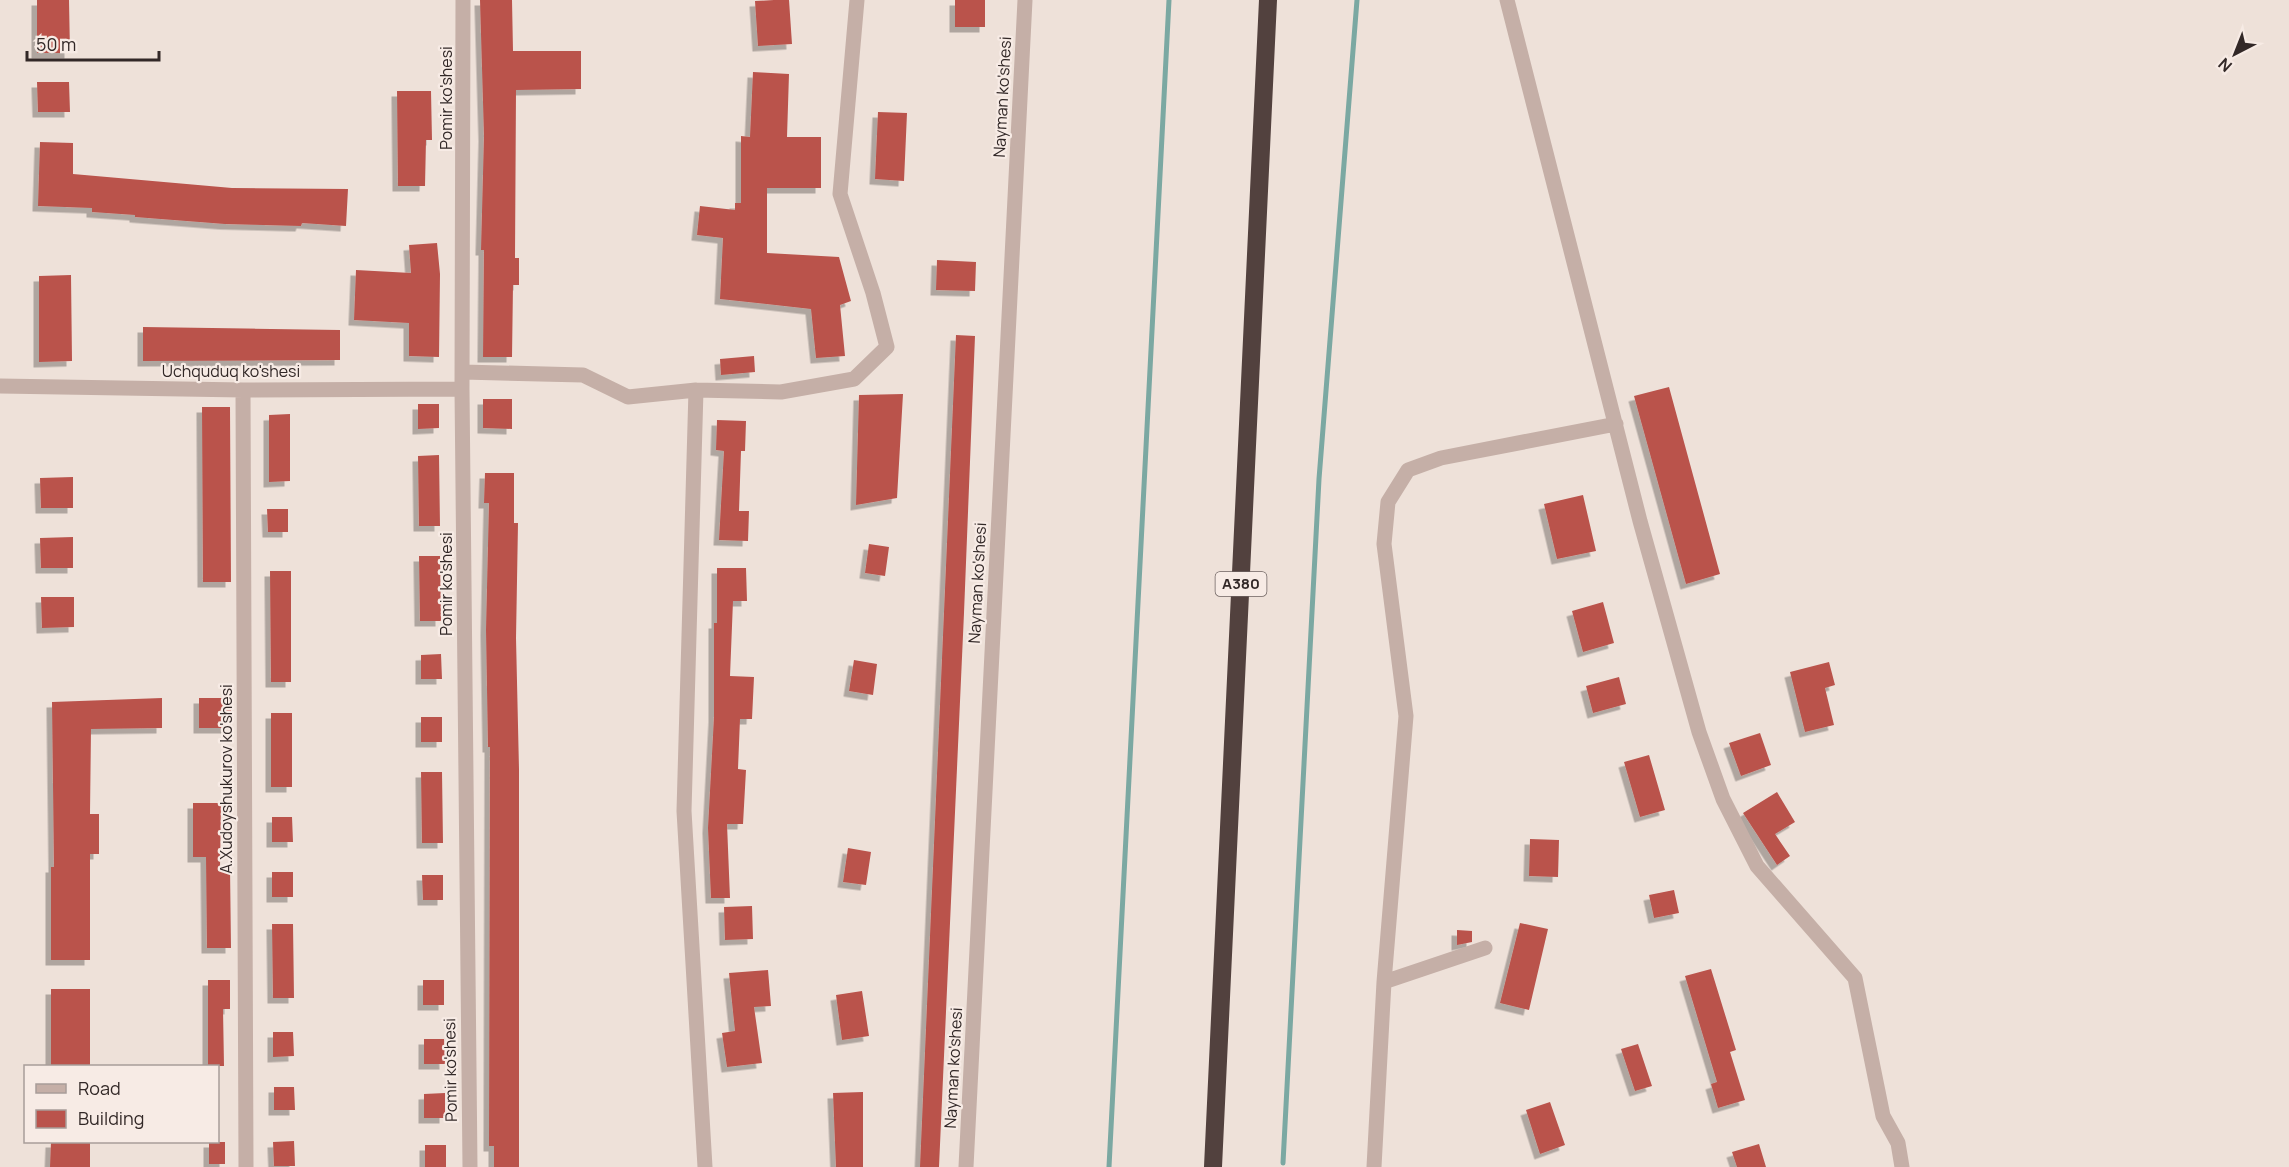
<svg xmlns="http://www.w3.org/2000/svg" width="2289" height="1167" viewBox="0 0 2289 1167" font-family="Manrope,sans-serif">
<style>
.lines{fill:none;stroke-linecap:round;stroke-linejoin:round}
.stream{stroke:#7ba8a2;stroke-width:5}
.building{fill:#ba534c;filter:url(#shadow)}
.minor{stroke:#c5afa7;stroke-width:15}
.highway{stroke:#52413e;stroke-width:18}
.labels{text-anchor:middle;stroke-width:4.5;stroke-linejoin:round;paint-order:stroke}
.shield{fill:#f7ebe5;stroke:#6d6260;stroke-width:1.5}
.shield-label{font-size:15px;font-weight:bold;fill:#322827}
.street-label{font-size:16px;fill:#322827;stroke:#f7ebe5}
</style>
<defs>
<filter id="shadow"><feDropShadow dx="-5.5" dy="5.5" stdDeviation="0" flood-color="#0004"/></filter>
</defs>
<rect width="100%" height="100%" fill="#eee1d9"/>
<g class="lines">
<path class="stream" d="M1283,1163L1319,479L1357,0
M1109,1167L1169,0"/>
</g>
<path class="building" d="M37,0H69L70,53H37Z
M480,0H512L513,51H581V89L516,90L515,258H519V285H513L512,357H483L484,250H481L484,136Z
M774,0H789L792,44L758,46L755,1Z
M955,0H985V27H955Z
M753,72L789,74L787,137H821V188H767V253L839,257L851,301L840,305L845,356L816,358L811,309L720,299L723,238L697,235L700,206L735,210V203H741V136L750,137Z
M37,82H69L70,112H38Z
M397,91H431L432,140H426L425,186H398Z
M878,112L907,113L904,181L875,179Z
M40,142L73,143V174L232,188L348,189L346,226L302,223L301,226L225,224L135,217V215L92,212V208L38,206Z
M437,243L440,274L439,357L409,356V323L354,320L356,270L411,273L409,245Z
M937,260L976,262L975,291L936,290Z
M71,275L72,361L39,362V276Z
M143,327L340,330V360L143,361Z
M956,335L975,336L964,613L939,1167H920Z
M754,356L755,372L721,375L720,359Z
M1669,387L1720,574L1686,584L1634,396Z
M903,394L897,498L856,505L859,395Z
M483,399H512V429L483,428Z
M418,404H439V428L418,429Z
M202,407H230L231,582H203Z
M290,414V481L269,482V415Z
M717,420L746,421L745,451H741L739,511H749L748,541L719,540L724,451L716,450Z
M439,455L440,526H419L418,456Z
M485,473H514V523H518L516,638L519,769V1167H494V1146H489L490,747H488L486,630L489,503H484Z
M73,477V508H41L40,478Z
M1583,495L1596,551L1557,559L1544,504Z
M267,509H288V532H268Z
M73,537V568H41L40,538Z
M869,544L889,547L885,576L865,573Z
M419,556H440L441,621H420Z
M717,568H746L747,601H733L730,676L754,677L752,719H740L738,769L746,770L743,824H727L730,898H711L708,828L714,717V623H717Z
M270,571H291V682H271Z
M41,597H74V627L42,628Z
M1603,602L1614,643L1583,652L1572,611Z
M441,654L442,679H421V655Z
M854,660L877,664L873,695L849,691Z
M1829,662L1835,685L1825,688L1834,725L1805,732L1790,672Z
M1619,677L1626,704L1593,713L1586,686Z
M162,698V728L91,729L90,814H99V854H90V960H51V867H54L52,702Z
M199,698H231V728H199Z
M271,713H292V787H271Z
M421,717H442V742H421Z
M1760,733L1771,765L1741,776L1729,743Z
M1649,755L1665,810L1640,817L1624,762Z
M421,772H442L443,843H422Z
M1777,792L1795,822L1775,834L1790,856L1777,865L1743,813Z
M193,803H221L220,867H230L231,948H207L206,857H193Z
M272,817H292L293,842H272Z
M1530,839L1559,840L1558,877L1529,876Z
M848,848L871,852L866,885L843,882Z
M272,872H293V897H272Z
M422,875H443V900H423Z
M1674,890L1679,913L1654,918L1649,895Z
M752,906L753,939L725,940L724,907Z
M1520,923L1548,929L1529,1010L1500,1003Z
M272,924H293L294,998H273Z
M1457,930L1472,931V942L1457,945Z
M1711,969L1736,1050L1730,1052L1745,1100L1718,1108L1711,1084L1717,1082L1685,976Z
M768,970L771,1006L754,1007L762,1063L727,1067L722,1033L735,1031L729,973Z
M208,980H230V1009H223L224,1066H208Z
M423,980H444V1005H423Z
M51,989H90V1066H51Z
M862,991L869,1036L842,1040L836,995Z
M273,1032H293L294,1056L273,1057Z
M424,1039H444L445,1064H424Z
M1638,1044L1652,1086L1635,1091L1621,1049Z
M274,1087H294L295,1110H274Z
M863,1092V1167H836L833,1093Z
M445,1093V1118H424V1094Z
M1550,1102L1565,1145L1540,1154L1526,1110Z
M294,1141L295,1166H274L273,1142Z
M51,1142H90V1167H50Z
M209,1142H225V1164H209Z
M1759,1144L1766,1167H1737L1732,1152Z
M425,1145H446V1167H425Z"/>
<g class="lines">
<path class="minor" d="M463,0L462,389L470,1167
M1507,0L1640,521L1699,732L1723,799L1757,866L1855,978L1883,1116L1898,1143L1902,1167
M463,372L583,375L628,397L696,390L781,392L854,379L887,347L873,293L840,194L857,0
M0,386L243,390L462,389
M243,390L246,1167
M696,390L684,811L705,1167
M1384,982L1485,948
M966,1167L1025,0
M1374,1167L1384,982L1406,716L1384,544L1388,502L1408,470L1441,458L1616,424"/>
<path class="highway" d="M1213,1167L1268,0"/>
</g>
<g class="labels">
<rect class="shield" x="1215.5" y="572" width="51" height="24" rx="4.5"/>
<g class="shield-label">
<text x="1241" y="589">A380</text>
</g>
<g class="street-label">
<text transform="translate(1002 97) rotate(-87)" y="6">Nayman ko'shesi</text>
<text transform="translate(446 98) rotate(-90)" y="6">Pomir ko'shesi</text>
<text x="231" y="377">Uchquduq ko'shesi</text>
<text transform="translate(977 583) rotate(-87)" y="6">Nayman ko'shesi</text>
<text transform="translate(446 584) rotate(-90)" y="6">Pomir ko'shesi</text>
<text transform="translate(226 779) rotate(-90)" y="6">A.Xudoyshukurov ko'shesi</text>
<text transform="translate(953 1068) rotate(-87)" y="6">Nayman ko'shesi</text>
<text transform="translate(450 1070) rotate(-91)" y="6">Pomir ko'shesi</text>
</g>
</g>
<rect x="24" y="1065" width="195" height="78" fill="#f7ebe5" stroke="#a89d99" stroke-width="1.5"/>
<rect x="36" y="1084" width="30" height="9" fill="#c5afa7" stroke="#a89d99" stroke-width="1.5"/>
<text x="78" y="1095" font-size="18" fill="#322827">Road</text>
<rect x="36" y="1110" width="30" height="18" fill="#ba534c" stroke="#a89d99" stroke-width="1.5"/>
<text x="78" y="1125" font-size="18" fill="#322827">Building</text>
<g transform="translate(2235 54) rotate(222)" stroke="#f7ebe5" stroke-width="4.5" paint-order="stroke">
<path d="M0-4.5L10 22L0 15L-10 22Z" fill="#322827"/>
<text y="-9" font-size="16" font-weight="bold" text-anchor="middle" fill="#322827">N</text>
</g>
<path d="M27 51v9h132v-9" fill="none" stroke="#322827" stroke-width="3"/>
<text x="36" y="51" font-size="18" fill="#322827" stroke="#f7ebe5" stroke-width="4.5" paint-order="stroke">50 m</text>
</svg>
